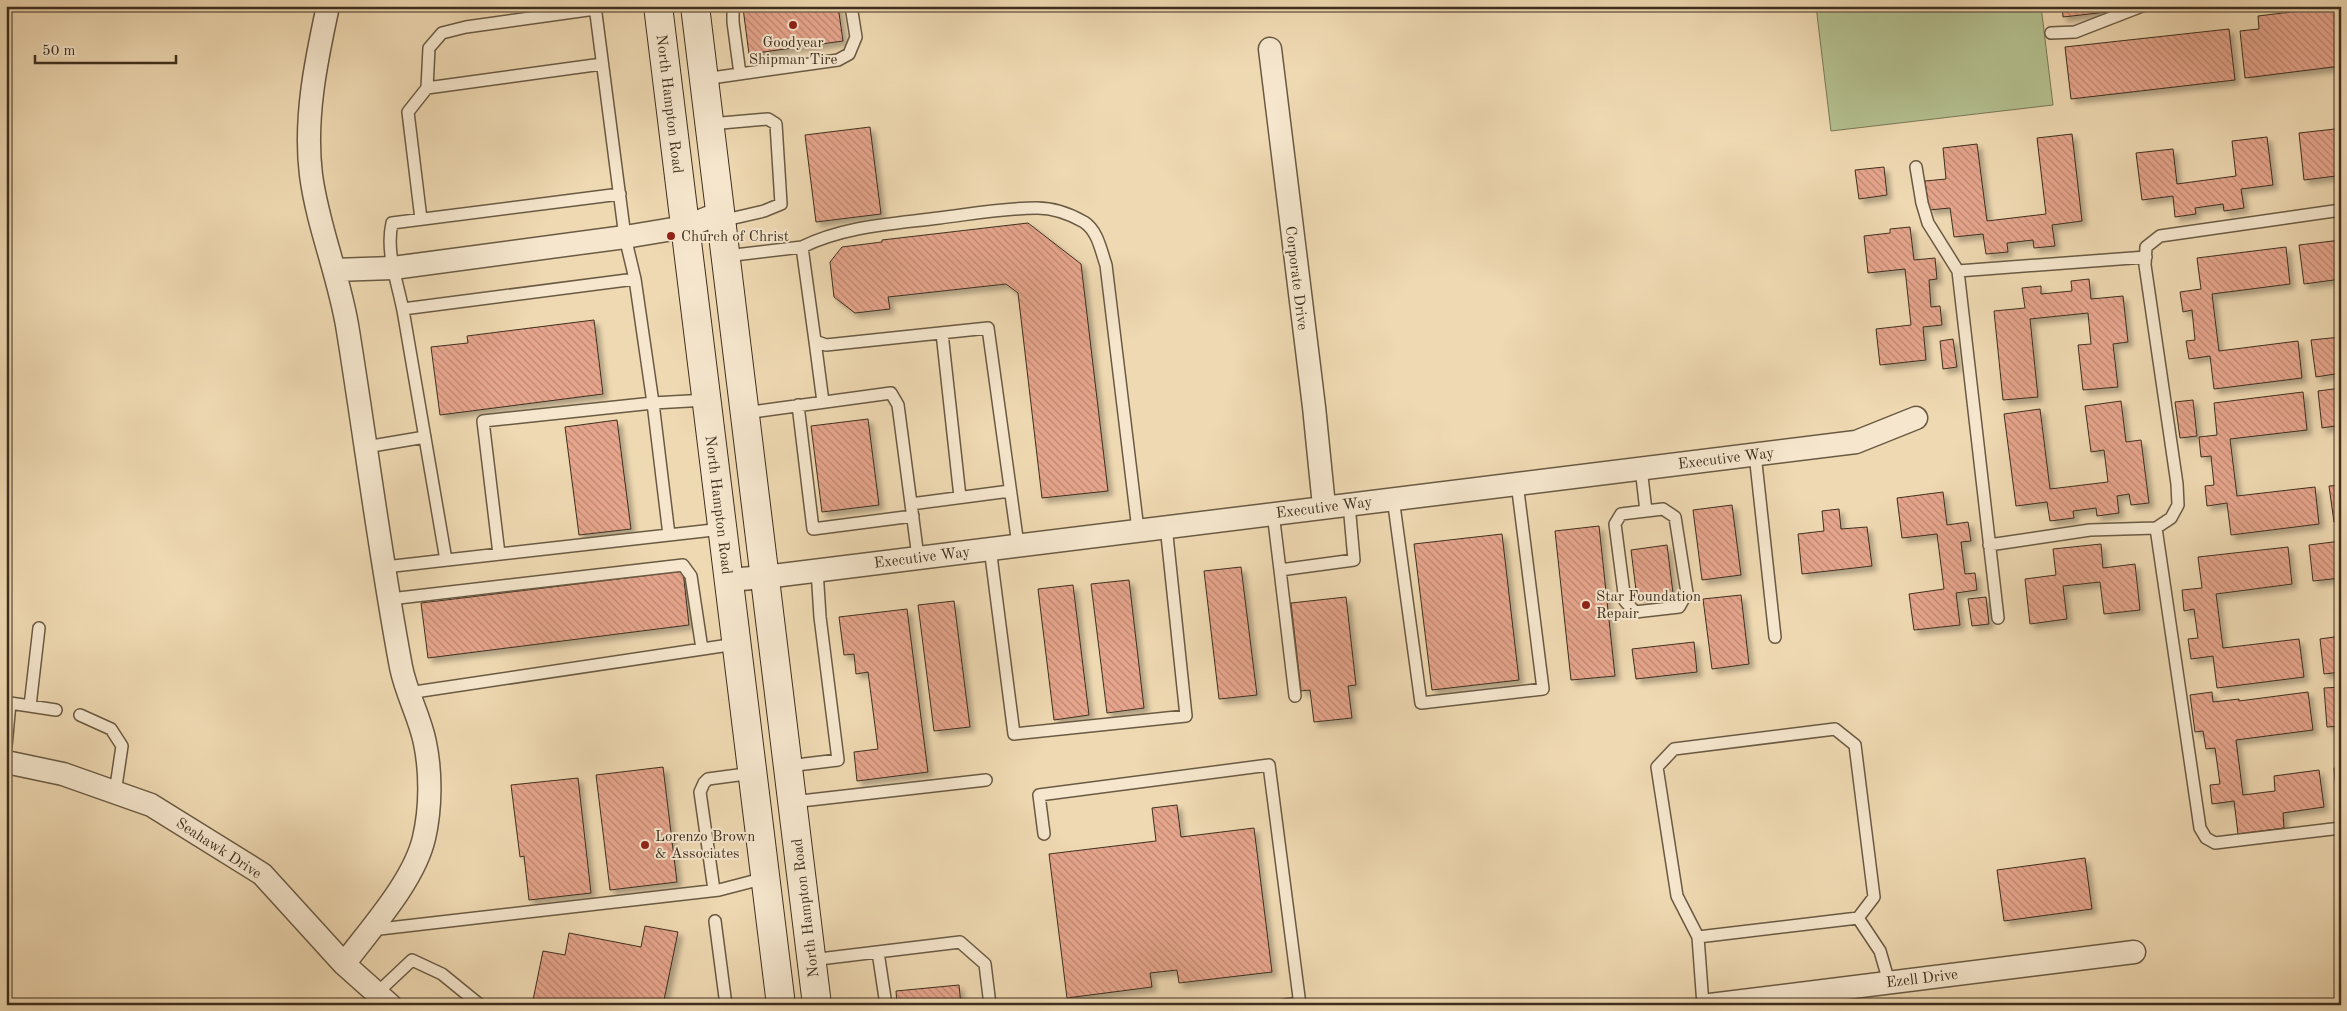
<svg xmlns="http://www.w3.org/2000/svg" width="2347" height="1011" viewBox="0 0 2347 1011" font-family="'Old Standard TT',serif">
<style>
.green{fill:#b4c090;stroke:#797857}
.building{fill:url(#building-back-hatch);stroke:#3e2f1e;filter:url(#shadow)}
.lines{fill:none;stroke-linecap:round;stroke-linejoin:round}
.service-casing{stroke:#6a5a43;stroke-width:14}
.minor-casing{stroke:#6a5a43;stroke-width:25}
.secondary-casing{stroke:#3e2f1e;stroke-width:30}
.service{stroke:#f5e6cd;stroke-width:11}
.minor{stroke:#f5e6cd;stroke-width:22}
.secondary{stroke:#f5e6cd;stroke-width:28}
.poi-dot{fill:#8f2418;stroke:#f5e6cd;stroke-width:2}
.labels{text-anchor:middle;stroke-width:4;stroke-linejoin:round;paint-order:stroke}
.poi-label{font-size:15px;fill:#3e2f1e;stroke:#f5e6cd;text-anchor:start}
.street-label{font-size:15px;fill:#3e2f1e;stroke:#f5e6cd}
</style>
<defs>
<pattern id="building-back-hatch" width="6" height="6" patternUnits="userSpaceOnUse" patternTransform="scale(1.25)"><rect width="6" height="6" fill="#e6a58c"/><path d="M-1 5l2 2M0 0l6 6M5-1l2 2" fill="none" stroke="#bc8772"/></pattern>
<filter id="shadow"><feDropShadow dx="4.5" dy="4.5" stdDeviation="2.5" flood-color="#0004"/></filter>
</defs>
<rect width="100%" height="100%" fill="#efd9b2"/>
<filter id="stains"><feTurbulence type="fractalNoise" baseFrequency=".004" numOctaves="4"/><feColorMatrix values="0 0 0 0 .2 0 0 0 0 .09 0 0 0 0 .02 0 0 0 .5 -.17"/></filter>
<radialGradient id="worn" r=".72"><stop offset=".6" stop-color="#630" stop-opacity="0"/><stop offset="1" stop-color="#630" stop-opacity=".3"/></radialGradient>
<path class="green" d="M1816,6H2041L2053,105L1831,131Z"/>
<path class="building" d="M759,6H838L843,41L749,54L743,8Z
M2062,6H2115L2116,11L2063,17Z
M2341,6V66L2245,78L2240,31L2259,29L2258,16Z
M2229,29L2235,80L2071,99L2065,47Z
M870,127L881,214L816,222L805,135Z
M2335,129L2339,163L2341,162V196L2338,197L2336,176L2304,180L2299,133Z
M2072,134L2082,221L2052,225L2055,246L2034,248L2033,240L2007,243L2008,252L1986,254L1983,234L1954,237L1950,208L1929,210L1925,181L1946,179L1943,148L1977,144L1987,221L2046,214L2037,138Z
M2267,137L2273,185L2241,189L2244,208L2224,211L2223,204L2195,208L2196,214L2175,217L2173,196L2142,200L2136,153L2173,149L2177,184L2236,176L2232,141Z
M1884,167L1887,195L1859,199L1855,170Z
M1028,223L1081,264L1108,491L1042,498L1018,293L1006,284L888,297L890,309L855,313L834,297L830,262L842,247L882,242V240Z
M1910,227L1914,260L1935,258L1937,279L1929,280L1931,307L1940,306L1942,325L1923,327L1926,360L1880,365L1876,329L1911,325L1905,269L1868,273L1864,236L1890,233V229Z
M2341,240V279L2304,284L2299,245Z
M2286,247L2290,284L2212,294L2219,351L2298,341L2302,378L2214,389L2210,356L2189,359L2186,341L2195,340L2192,310L2183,312L2180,292L2201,289L2197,258Z
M2089,279L2091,299L2123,296L2128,342L2113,344L2118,387L2083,390L2078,345L2091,344L2088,313L2030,319L2038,397L2003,400L1994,311L2025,308L2022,288L2041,286V294L2072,291L2071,281Z
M594,320L603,394L440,415L431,347L468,343L467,336Z
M2341,337V373L2316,377L2311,340Z
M1953,339L1957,367L1943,369L1940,341Z
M2341,388V425L2322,428L2318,391Z
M2303,392L2307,430L2230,439L2237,496L2315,487L2319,524L2231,535L2227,503L2207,506L2205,486L2214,485L2211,456L2201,457L2199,437L2217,435L2214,403Z
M2193,400L2197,436L2180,438L2175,402Z
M2121,401L2126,442L2141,440L2149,503L2131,505L2129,494L2117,496L2119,513L2097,516L2096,508L2073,511L2074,518L2050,521L2047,502L2016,506L2004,414L2040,409L2050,489L2108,482L2104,450L2091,452L2085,406Z
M868,419L879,505L822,512L811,426Z
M617,420L631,529L579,535L565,427Z
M2341,485V521L2334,522L2329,486Z
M1943,492L1947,525L1968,522L1971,541L1961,542L1965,574L1975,573L1977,590L1956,593L1960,625L1914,630L1909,594L1944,589L1937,534L1902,538L1897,498Z
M1732,505L1741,575L1702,580L1693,510Z
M1839,509L1841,529L1867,527L1872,566L1802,574L1798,534L1824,531L1822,511Z
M1599,526L1615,676L1571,680L1555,531Z
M1502,534L1519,680L1432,690L1414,544Z
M2341,541V578L2313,581L2309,545Z
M2101,544L2103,568L2135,564L2140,610L2104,614L2100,582L2063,586L2067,619L2030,624L2025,579L2056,575L2053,549Z
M1667,545L1673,593L1637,598L1631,550Z
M2288,547L2292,584L2216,594L2223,648L2299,639L2304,677L2217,688L2213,656L2191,659L2188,639L2198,638L2194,609L2184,611L2182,590L2202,588L2198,557Z
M1241,567L1257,695L1219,699L1204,571Z
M683,571L689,625L428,658L421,603Z
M1129,580L1144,708L1107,713L1091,584Z
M1073,585L1089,715L1054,720L1038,589Z
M1741,595L1749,664L1712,669L1703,599Z
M1346,597L1356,685L1348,686L1352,718L1314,722L1310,690L1301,691L1291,603Z
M1986,597L1989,624L1972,626L1968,599Z
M954,601L970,727L934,731L918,605Z
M907,609L928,772L857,781L854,752L878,749L868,672L856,674L854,654L844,655L839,617Z
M2341,636V672L2324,674L2320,639Z
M1694,642L1697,672L1636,679L1632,649Z
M2341,687V726L2327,727L2324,688Z
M2212,692L2213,702L2239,699V701L2308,692L2313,730L2236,740L2243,795L2275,791L2274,776L2319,770L2324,807L2283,813L2284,828L2238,834L2234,801L2212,804L2210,785L2220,784L2215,748L2206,749L2203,731L2195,732L2190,695Z
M663,767L677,882L610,890L596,775Z
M2341,767V805H2337L2334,768Z
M578,778L591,893L529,900L524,856L520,857L511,785Z
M1177,805L1181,837L1254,828L1272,972L1179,983L1177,970L1150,973L1152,987L1067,998L1049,854L1156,841L1152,808Z
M2085,858L2092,909L2004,921L1997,870Z
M645,926L678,932L663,1005H532L543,951L565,955L569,933L641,947Z
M959,985L961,1005H897L896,991Z"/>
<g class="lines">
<defs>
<path id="service" d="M733,6V22L740,74
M2051,33L2075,32L2142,6
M704,79L838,60L849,54L856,37L851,6
M427,88L429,48L442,33L466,27L595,9
M710,124L768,119L776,124L781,204L764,211L721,221
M1916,167L1922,203L1928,223L1958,271L1998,618
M421,219L408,112L427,88L602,64
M802,247C844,226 892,224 939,218C971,214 1004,208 1037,208C1053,208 1070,214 1084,222C1098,231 1101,251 1106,265L1138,530
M726,256L802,247L815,341L826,345L988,328L1018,545
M1958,271L2146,257
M403,309L635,279
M942,333L960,497
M815,341L823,402
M798,405L813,529L913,516
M745,413L891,393L898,405L918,557
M366,447L425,437
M1755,454L1775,637
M1641,468L1646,511L1621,514L1615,524L1625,601L1635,612L1679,607L1687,593L1675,517L1663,509L1646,511
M1393,498L1421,703L1543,689L1517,483
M911,504L1010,491
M1273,513L1280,570L1354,560L1349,504
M2156,528L2200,828L2206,838L2215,843L2341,828
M669,535L653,403L707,400
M1989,545L2090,530L2156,528L2171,518L2178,505L2177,484L2145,265L2146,247L2160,236L2341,210
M990,548L1014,734L1186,716L1166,526
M499,554L483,421L653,403L635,279L625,237L595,6
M446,560C432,479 418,397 404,316C399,285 385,254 392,223L620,194
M385,567L722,529
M1280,570L1295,696
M390,599L683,565L691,576L702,649
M408,693L736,644
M30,706L39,628
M80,715L111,729L122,746L115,793
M6,746L10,703L56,710
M788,766L838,760L820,617L817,570
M792,802L986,780
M1044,834L1039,795L1269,765L1300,1005
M714,890L700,792L704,783L708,779L753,773
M715,921L726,1005
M371,930L719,890L765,878
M1698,937L1677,896L1657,767L1674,749L1835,729L1855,745L1874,897L1858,918
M878,952L886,1005
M811,960L960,942L985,964L990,1005
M377,993L412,960L442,974L480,1005
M1285,1005L1300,1003
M1703,1005L1698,937L1858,918L1880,951L1889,982"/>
<path id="minor" d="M328,6C316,61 304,119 311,175C318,228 340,278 348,331C366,443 380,555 401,667C406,693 420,717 425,743C431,772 431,808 424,838C414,881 371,928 344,964
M1270,49L1314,407L1324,506
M334,270L393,268L625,237L685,227L720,213
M729,580L765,577L1856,442L1916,418
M6,762L63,774L151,805L262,874L344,964L390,1005
M1710,1005L2134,952"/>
<path id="secondary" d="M658,6L781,1005
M695,6L817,1005"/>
</defs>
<use href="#service" class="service-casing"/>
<use href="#minor" class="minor-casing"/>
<use href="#secondary" class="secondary-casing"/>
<use href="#service" class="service"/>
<use href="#minor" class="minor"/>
<use href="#secondary" class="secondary"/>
</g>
<g class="poi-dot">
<circle cx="793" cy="25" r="5"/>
<circle cx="671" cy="236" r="5"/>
<circle cx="1586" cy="605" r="5"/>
<circle cx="645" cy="845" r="5"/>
</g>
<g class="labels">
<g class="poi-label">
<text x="793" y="47" text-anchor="middle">Goodyear<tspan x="793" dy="17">Shipman Tire</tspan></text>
<text x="681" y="241">Church of Christ</text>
<text x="1596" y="601">Star Foundation<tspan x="1596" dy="17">Repair</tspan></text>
<text x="655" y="841">Lorenzo Brown<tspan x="655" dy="17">&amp; Associates</tspan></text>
</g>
<g class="street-label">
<text transform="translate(670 104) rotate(83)" y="5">North Hampton Road</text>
<text transform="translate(1297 278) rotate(83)" y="5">Corporate Drive</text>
<text transform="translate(1726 458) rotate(-7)" y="5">Executive Way</text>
<text transform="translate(719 505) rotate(83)" y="5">North Hampton Road</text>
<text transform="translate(1324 507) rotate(-7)" y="5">Executive Way</text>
<text transform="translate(922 557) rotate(-7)" y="5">Executive Way</text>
<text transform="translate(219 848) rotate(33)" y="5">Seahawk Drive</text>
<text transform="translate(805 908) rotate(-97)" y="5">North Hampton Road</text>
<text transform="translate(1922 978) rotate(-7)" y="5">Ezell Drive</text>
</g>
</g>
<rect width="2347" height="1011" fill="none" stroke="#efd9b2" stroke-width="25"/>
<rect x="8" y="8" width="2332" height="996" fill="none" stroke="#3e2f1e" stroke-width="2.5"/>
<rect x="12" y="12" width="2322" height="986" fill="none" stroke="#3e2f1e"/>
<path d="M35 55v8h141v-8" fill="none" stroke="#3e2f1e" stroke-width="2.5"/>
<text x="42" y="55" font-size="15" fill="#3e2f1e" stroke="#f5e6cd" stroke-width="4" paint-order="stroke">50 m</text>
<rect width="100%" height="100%" filter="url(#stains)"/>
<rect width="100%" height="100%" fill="url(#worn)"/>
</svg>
